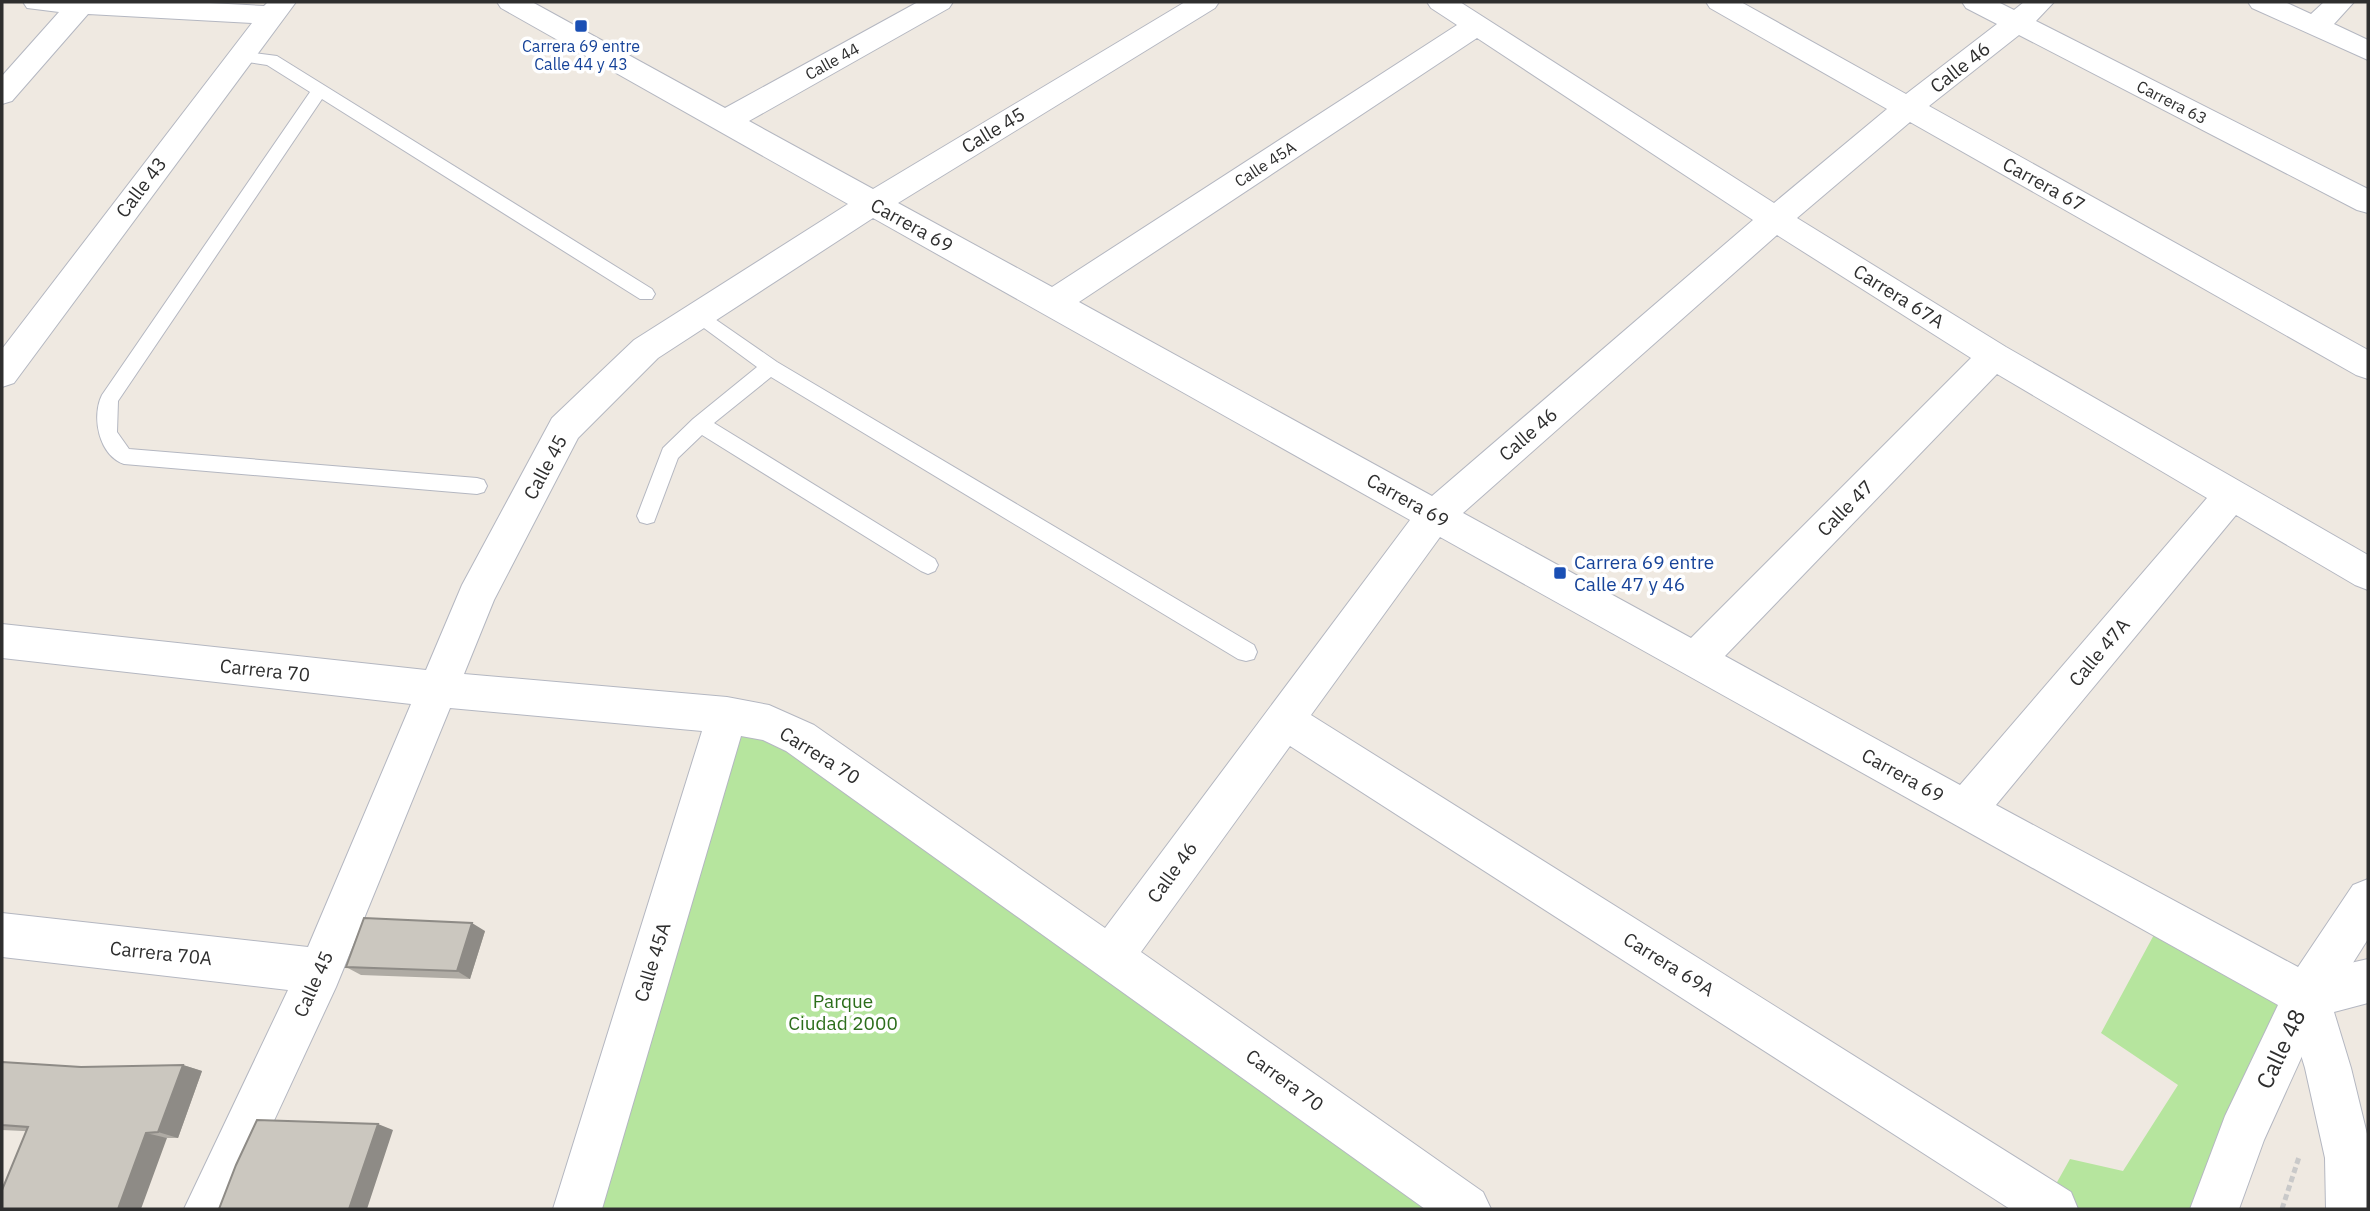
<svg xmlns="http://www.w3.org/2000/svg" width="2370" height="1211" viewBox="0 0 2370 1211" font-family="'IBM Plex Sans',sans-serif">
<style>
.green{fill:#b6e59e}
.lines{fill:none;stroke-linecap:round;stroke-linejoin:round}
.service-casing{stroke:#b4b7c1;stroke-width:2}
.minor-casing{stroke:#b4b7c1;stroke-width:2}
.secondary-casing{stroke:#b4b7c1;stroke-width:2}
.path{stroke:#c9c9c9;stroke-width:5;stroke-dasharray:6 3.5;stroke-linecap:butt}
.service{fill:#fff;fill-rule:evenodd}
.minor{fill:#fff;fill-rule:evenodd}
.secondary{fill:#fff;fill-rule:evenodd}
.wall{fill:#afaba4}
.shaded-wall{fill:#8e8b86}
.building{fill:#cbc7bf;stroke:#8e8b86;stroke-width:2}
.transit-dot{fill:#1a4fb4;stroke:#fff;stroke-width:2.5}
.labels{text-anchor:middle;stroke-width:7;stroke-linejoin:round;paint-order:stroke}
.far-transit-label{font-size:16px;fill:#164399;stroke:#fff}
.far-street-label{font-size:16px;fill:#2e2e2e;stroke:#fff}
.street-label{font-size:19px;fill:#2e2e2e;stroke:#fff}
.transit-label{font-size:19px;fill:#164399;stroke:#fff;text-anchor:start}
.park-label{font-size:19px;fill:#2c6e1b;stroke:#fff}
.near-street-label{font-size:23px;fill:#2e2e2e;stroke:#fff}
</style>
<rect width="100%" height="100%" fill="#efe9e1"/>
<path class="green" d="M727,715L769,723L1111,956L1466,1209H577Z
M2163,918L2306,996L2242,1133L2215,1209H2042L2070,1159L2123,1171L2178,1085L2101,1033Z"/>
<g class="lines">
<defs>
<path id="service" d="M240,51L277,56L652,289L655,294L652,299H640L322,99L118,401L117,432L129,449L477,478L484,480L487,486L484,492L477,494L124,464C99,455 91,417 102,395L310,92L267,65L234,60L232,56Z
M699,308L777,362L1254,645L1257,652L1254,659L1246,661L1238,659L771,377L714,423L935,559L938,565L935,571L928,574L921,571L702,435L678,458L654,522L647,524L640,522L637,516L663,448L693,419L757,367L693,320L690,315L693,310Z"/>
<path id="minor" d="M23,2H191L264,6L268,2H296L14,383L2,387V349L252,23L88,14L12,101L2,104V76L59,12L27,8Z
M497,2H532L725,108L918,2H953L949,8L749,121L873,189L1185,2H1219L1215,8L898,203L1052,287L1457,25L1431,8L1427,2H1460L1774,203L1887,109L1710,8L1706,2H1741L1906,94L1997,24L1966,8L1962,2H1998L2014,10L2024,2H2054L2036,21L2368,189V213L2357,210L2019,35L1929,106L2368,350V379L2356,375L1910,122L1797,218L2006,347L2368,555V590L2355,585L2236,515L1996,805L2298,967L2353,885L2368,879V939L2322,1012L2264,1140L2239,1209H2190L2225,1116L2278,1005L1440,537L1311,715L2071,1192L2078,1209H2010L1290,746L1141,952L1483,1192L1491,1209H1425L786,751L763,740L741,736L602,1209H553L702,731L450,708L336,987L233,1209H184L288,990L2,957V913L308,947L411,704L2,658V624L426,670L462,585L552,418L634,340L848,204L501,8ZM1477,38L1753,220L1432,496L1079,302ZM873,218L1410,520L1105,928L814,725L769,705L727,697L464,674L494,600L578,438L658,358ZM1777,235L1971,358L1691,638L1463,513ZM1997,374L2207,498L1960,785L1725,656Z
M2248,2H2285L2311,14L2324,2H2354L2334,24L2368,40V60L2252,8Z"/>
<path id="secondary" d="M2368,959V1003L2334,1012L2351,1068L2368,1138V1209H2326L2325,1158L2305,1068L2283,996L2290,980L2306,973Z"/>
</defs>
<use href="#service" class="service-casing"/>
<use href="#minor" class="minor-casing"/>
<use href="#secondary" class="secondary-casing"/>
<path class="path" d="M2282,1209L2299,1157"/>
<use href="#service" class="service"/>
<use href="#minor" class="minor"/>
<use href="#secondary" class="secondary"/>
</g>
<path class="wall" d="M485,931L470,979L361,975L346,967Z
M2,1062L81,1067L183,1065L202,1071L178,1138H167L2,1130Z"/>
<path class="shaded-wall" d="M472,923L485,931L470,979L457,971Z
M183,1065L202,1071L178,1138L158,1132Z
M378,1124L393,1130L367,1209H349Z
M146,1133L167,1138L141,1209H118Z"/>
<path class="building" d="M364,918L472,923L457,971L346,967Z
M2,1062L81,1067L183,1065L158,1132L146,1133L118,1209H2V1190L28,1127L2,1125Z
M257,1120L378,1124L349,1209H219L236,1165Z"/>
<g class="transit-dot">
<rect x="574" y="19" width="14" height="14" rx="3.5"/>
<rect x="1553" y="566" width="14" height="14" rx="3.5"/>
</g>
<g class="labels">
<g class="far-transit-label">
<text x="581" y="52">Carrera 69 entre<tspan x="581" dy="18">Calle 44 y 43</tspan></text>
</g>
<g class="far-street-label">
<text transform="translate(832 61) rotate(-29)" y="6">Calle 44</text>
<text transform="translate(2172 102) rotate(27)" y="6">Carrera 63</text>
<text transform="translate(1265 164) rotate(-33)" y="6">Calle 45A</text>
</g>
<g class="street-label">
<text transform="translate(1960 67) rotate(-38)" y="7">Calle 46</text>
<text transform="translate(993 130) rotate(-31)" y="7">Calle 45</text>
<text transform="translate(2044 184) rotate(29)" y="7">Carrera 67</text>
<text transform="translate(141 187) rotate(-53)" y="7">Calle 43</text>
<text transform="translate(912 225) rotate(29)" y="7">Carrera 69</text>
<text transform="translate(1899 296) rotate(32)" y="7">Carrera 67A</text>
<text transform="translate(1528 434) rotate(-41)" y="7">Calle 46</text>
<text transform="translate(545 467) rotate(-62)" y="7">Calle 45</text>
<text transform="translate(1408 500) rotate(29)" y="7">Carrera 69</text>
<text transform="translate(1845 508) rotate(-45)" y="7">Calle 47</text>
<text transform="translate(2099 652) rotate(-50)" y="7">Calle 47A</text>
<text transform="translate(265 670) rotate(6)" y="7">Carrera 70</text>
<text transform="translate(820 755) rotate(32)" y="7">Carrera 70</text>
<text transform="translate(1903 775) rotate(29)" y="7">Carrera 69</text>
<text transform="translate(1172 872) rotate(-54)" y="7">Calle 46</text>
<text transform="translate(161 953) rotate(6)" y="7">Carrera 70A</text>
<text transform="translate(652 962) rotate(-73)" y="7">Calle 45A</text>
<text transform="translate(1669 964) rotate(32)" y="7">Carrera 69A</text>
<text transform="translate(313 984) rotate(-66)" y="7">Calle 45</text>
<text transform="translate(1285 1080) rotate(36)" y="7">Carrera 70</text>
</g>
<g class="transit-label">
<text x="1574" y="569">Carrera 69 entre<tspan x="1574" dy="22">Calle 47 y 46</tspan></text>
</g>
<g class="park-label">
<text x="843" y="1008">Parque<tspan x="843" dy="22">Ciudad 2000</tspan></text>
</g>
<g class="near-street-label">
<text transform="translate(2281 1049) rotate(-65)" y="8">Calle 48</text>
</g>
</g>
<rect width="2370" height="1211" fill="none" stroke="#2e2e2e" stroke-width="7"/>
</svg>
